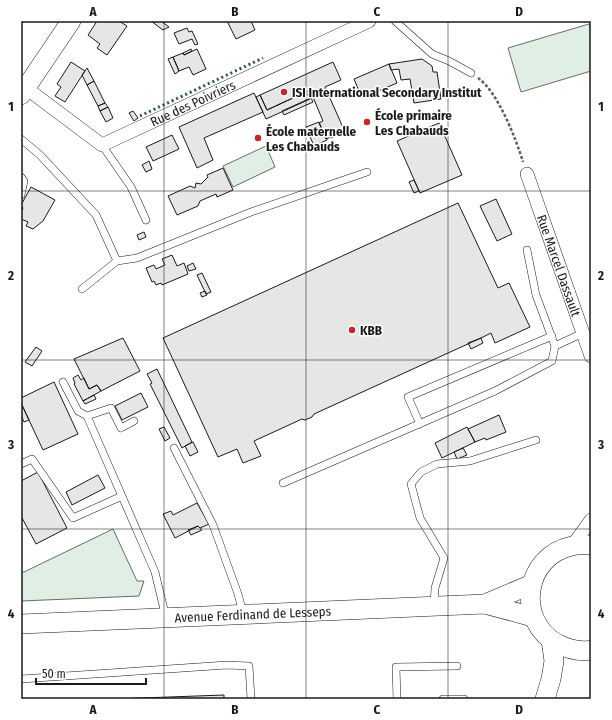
<svg xmlns="http://www.w3.org/2000/svg" width="612" height="720" viewBox="0 0 612 720" font-family="'Fira Sans Condensed',sans-serif">
<style>
.green{fill:#e0efe3;stroke:#6a6a6a}
.building{fill:#e6e6e6;stroke:#1a1a1a}
.lines{fill:none;stroke-linecap:round;stroke-linejoin:round}
.lane-casing{stroke:#1a1a1a;stroke-width:8}
.street-casing{stroke:#1a1a1a;stroke-width:14}
.secondary-casing{stroke:#1a1a1a;stroke-width:20}
.path{stroke:#5f5f5f;stroke-width:2.5;stroke-dasharray:3 2;stroke-linecap:butt}
.lane{stroke:#fff;stroke-width:7}
.street{stroke:#fff;stroke-width:13}
.secondary{stroke:#fff;stroke-width:19}
.hedge{stroke:#2b5a34;stroke-width:3;stroke-dasharray:2 3;stroke-linecap:butt}
.grid{fill:none;stroke:#1a1a1a;stroke-width:1;stroke-opacity:0.55}
.poi-dot{fill:#c62828;stroke:#fff;stroke-width:1.5}
.labels{text-anchor:middle;stroke-width:3;stroke-linejoin:round;paint-order:stroke}
.poi-label{font-size:13px;font-weight:bold;fill:#1a1a1a;stroke:#fff;text-anchor:start}
.street-label{font-size:13px;fill:#1a1a1a;stroke:#fff}
.neatline{fill:none;stroke:#1a1a1a;stroke-width:1.5}
.grid-label{font-size:13px;text-anchor:middle;font-weight:bold;fill:#1a1a1a}
</style>
<rect width="100%" height="100%" fill="#fff"/>
<path class="green" d="M589,24L591,29V71L521,92L508,48Z
M266,146L275,167L233,187L223,166Z
M113,529L137,581H144L139,596L21,601V572H24Z"/>
<path class="building" d="M97,21H119L127,26L107,55L97,48L100,44L88,35Z
M151,21H161L169,27L163,30Z
M227,21H251L255,30L236,39Z
M187,28L189,32L192,31L198,44L195,45L192,39L179,44L174,33Z
M191,49L192,51L184,55L183,53Z
M197,49L206,69L193,75L189,67L179,71L173,57L183,53L184,55Z
M173,57L179,71L175,74L168,59Z
M422,59L432,66L433,72H437L441,99L414,103L410,79L401,80L399,69L391,70L389,64Z
M71,62L85,71L65,102L55,96L61,87L57,84Z
M333,62L341,80L325,87L345,132L331,138V137L326,139L319,123L323,121L310,90L267,110L260,95Z
M389,64L397,83L362,98L354,79Z
M87,68L94,81L87,85L82,75Z
M94,81L105,103L98,106L87,85Z
M306,92L310,99L266,119L256,97L260,95L267,110Z
M254,93L263,112L204,138L213,160L197,168L179,127Z
M311,98L313,102L284,115L282,111Z
M105,103L108,107L100,111L98,106Z
M108,107L113,118L106,122L100,111Z
M133,111L138,118L134,121L129,113Z
M319,122L327,140L314,146L306,127Z
M439,123L462,175L420,193L397,141Z
M172,135L179,149L153,161L146,147Z
M149,161L152,169L146,172L142,165Z
M223,168L233,190L217,197L216,194L200,201L198,206L177,215L168,196L190,186L195,188L196,183L201,184L208,177L207,175Z
M414,180L419,191L414,193L409,182Z
M31,187L55,200L43,221L33,229L26,226L28,222L21,219V212L23,208L21,205Z
M496,199L512,234L497,241L480,206Z
M458,203L498,288L509,283L530,327L495,343L491,333L481,338L314,414L312,417L305,420L302,419L254,441L261,456L243,463L237,449L218,457L163,338Z
M144,232L146,237L139,240L137,235Z
M172,255L177,266L184,263L188,274L162,285L161,283L156,285L154,281L152,282L146,268L154,265L156,269L165,265L162,259Z
M193,263L196,269L189,271L187,266Z
M202,273L211,292L206,294L197,275Z
M205,291L207,295L202,297L200,293Z
M123,338L140,371L101,391L97,385L89,389L74,359Z
M481,338L483,343L471,349L468,343Z
M36,347L42,351L32,366L25,362Z
M157,369L192,442L182,448L150,384L152,383L147,374Z
M78,375L81,380L84,378L89,389L97,385L101,391L83,401L74,384L75,383L73,378Z
M54,382L78,434L43,450L21,403V398Z
M141,393L148,407L122,420L115,406Z
M94,395L96,399L85,404L83,401Z
M21,403L29,420L24,422L21,415Z
M499,415L506,432L486,440L485,438L475,442L468,429Z
M164,427L170,438L165,441L159,429Z
M467,427L475,442L442,458L435,443Z
M193,442L198,452L190,456L185,446Z
M463,448L467,455L457,459L454,452Z
M38,472L67,528L36,544L21,516V481Z
M98,475L105,488L72,505L66,492Z
M197,503L209,524L200,528L198,526L175,538L163,514L171,511L173,515Z
M198,526L202,530L191,535L188,530Z
M224,695V699H114Z"/>
<g class="lines">
<defs>
<path id="lane" d="M395,21L432,54L449,61L471,73
M21,139L40,155L96,215L117,261L82,289
M102,145L131,187L146,220
M21,177L24,181L21,195
M527,250L536,295L555,346L583,333
M117,261L137,258L251,212L367,172
M63,382L78,411L87,416L155,572L166,618
M87,416L111,408L121,428L134,421
M420,424L408,397L552,336
M174,448L213,525L238,594L243,613
M21,464L32,459L73,518L122,496
M283,483L495,391L552,361L555,346
M434,605L435,588L444,558L420,518L411,484L421,472L437,464L470,461L536,440
M21,679L227,665L249,666L251,699
M397,699L396,667L457,666
M443,699H464"/>
<g id="street">
<path id="s1" d="M26,88L102,145L369,21"/>
<path id="s2" d="M527,174L591,356"/>
<path d="M573,545L591,520"/>
</g>
<g id="secondary">
<path d="M21,95L71,21"/>
<path d="M591,545C585,545 578,544 572,546C524,556 515,621 558,644C568,649 580,652 591,650"/>
<path d="M485,604L532,584"/>
<path id="s3" d="M21,624L485,604L533,617"/>
<path d="M545,699L551,679L554,661L551,640"/>
</g>
</defs>
<use href="#lane" class="lane-casing"/>
<use href="#street" class="street-casing"/>
<use href="#secondary" class="secondary-casing"/>
<path class="path" d="M478,78C498,92 516,139 523,162"/>
<use href="#lane" class="lane"/>
<use href="#street" class="street"/>
<use href="#secondary" class="secondary"/>
<path class="hedge" d="M140,116L263,58"/>
</g>
<path class="grid" d="M164,21V699M306,21V699M448,21V699M21,191H591M21,360H591M21,529H591"/>
<g class="poi-dot">
<circle cx="284" cy="92" r="4"/>
<circle cx="367" cy="122" r="4"/>
<circle cx="258" cy="138" r="4"/>
<circle cx="352" cy="330" r="4"/>
</g>
<g class="labels">
<g class="poi-label">
<text x="292" y="97">ISI International Secondary Institut</text>
<text x="375" y="120">École primaire<tspan x="375" dy="15">Les Chabauds</tspan></text>
<text x="266" y="136">École maternelle<tspan x="266" dy="15">Les Chabauds</tspan></text>
<text x="360" y="335">KBB</text>
</g>
<g class="street-label">
<text dy="5" stroke="none"><textPath href="#s1" startOffset="195">Rue des Poivriers</textPath></text>
<text dy="5" stroke="none"><textPath href="#s2" startOffset="97">Rue Marcel Dassault</textPath></text>
<text dy="5" stroke="none"><textPath href="#s3" startOffset="232">Avenue Ferdinand de Lesseps</textPath></text>
</g>
</g>
<rect width="612" height="720" fill="none" stroke="#ffffff" stroke-width="44"/>
<path d="M36 678v6h110v-6" fill="none" stroke="#1a1a1a" stroke-width="2"/>
<text x="42" y="678" font-size="12" fill="#1a1a1a" stroke="#ffffff" stroke-width="3" paint-order="stroke">50 m</text>
<rect x="22" y="22" width="568" height="676" class="neatline"/>
<g class="grid-label">
<text x="93" y="16">A</text>
<text x="235" y="16">B</text>
<text x="377" y="16">C</text>
<text x="519" y="16">D</text>
<text x="11" y="111">1</text>
<text x="601" y="111">1</text>
<text x="11" y="280">2</text>
<text x="601" y="280">2</text>
<text x="11" y="449">3</text>
<text x="601" y="449">3</text>
<text x="11" y="618">4</text>
<text x="601" y="618">4</text>
<text x="93" y="714">A</text>
<text x="235" y="714">B</text>
<text x="377" y="714">C</text>
<text x="519" y="714">D</text>
</g>
</svg>
